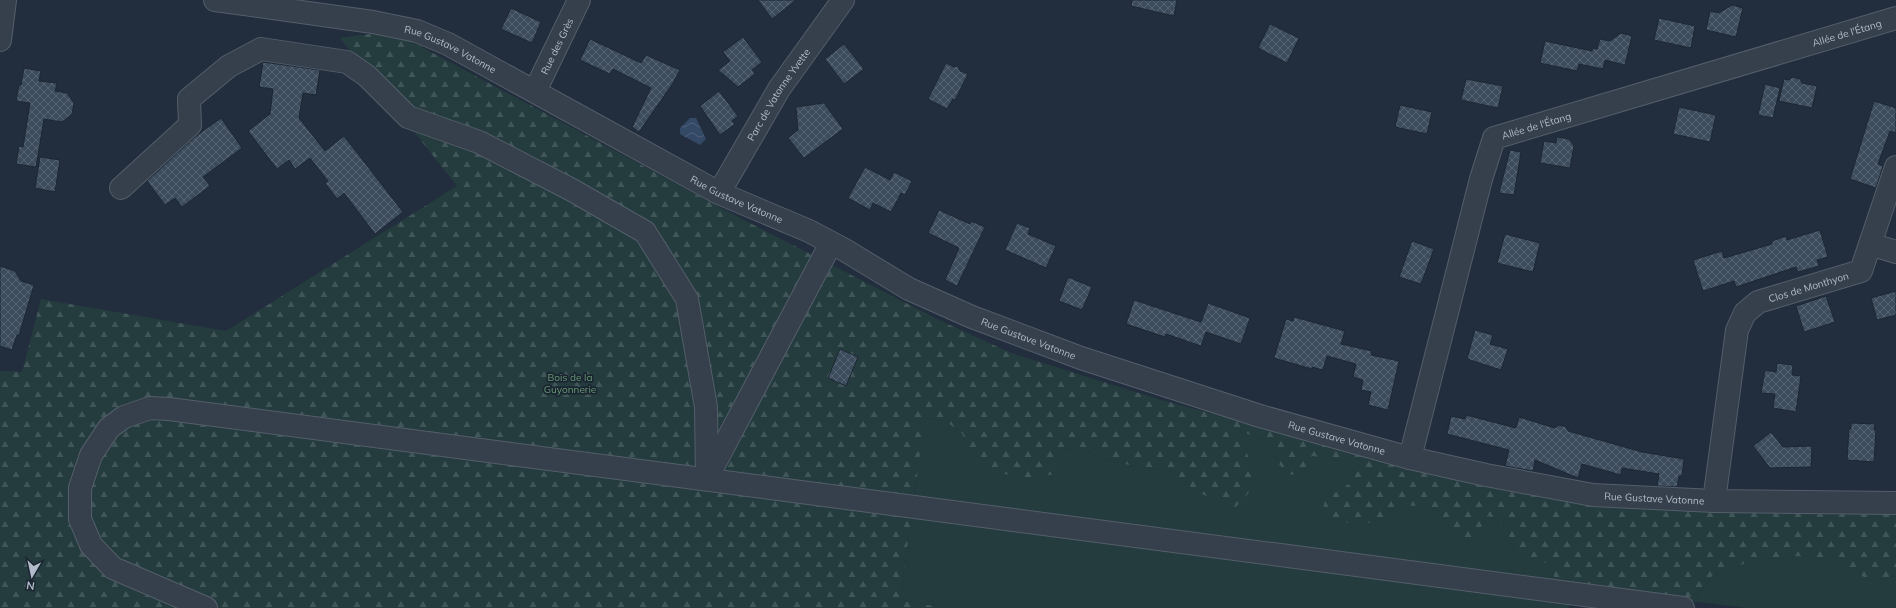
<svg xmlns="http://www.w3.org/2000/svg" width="1896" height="608" viewBox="0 0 1896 608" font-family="Mulish,sans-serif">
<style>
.green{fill:#243c3e}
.forest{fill:url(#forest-firs)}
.water{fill:url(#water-waves)}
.building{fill:url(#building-cross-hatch);stroke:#1d2734}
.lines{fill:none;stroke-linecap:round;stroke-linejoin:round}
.minor-casing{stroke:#545e6b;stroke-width:24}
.minor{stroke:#36404d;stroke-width:22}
.labels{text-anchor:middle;stroke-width:3.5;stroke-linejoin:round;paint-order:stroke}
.street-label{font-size:10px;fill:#b1bbc9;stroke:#1b2532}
.park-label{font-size:10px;fill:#679b72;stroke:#1b2532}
</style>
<defs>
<pattern id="forest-firs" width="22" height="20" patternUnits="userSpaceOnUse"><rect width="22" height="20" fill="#243c3e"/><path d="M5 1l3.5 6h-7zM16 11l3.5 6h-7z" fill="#415659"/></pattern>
<pattern id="water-waves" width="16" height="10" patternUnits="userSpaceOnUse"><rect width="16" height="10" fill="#344965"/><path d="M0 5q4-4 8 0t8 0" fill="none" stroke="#4f617a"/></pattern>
<pattern id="building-cross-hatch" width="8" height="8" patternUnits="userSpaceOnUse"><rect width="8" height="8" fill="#3d4c5d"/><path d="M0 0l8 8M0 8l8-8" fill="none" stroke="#576473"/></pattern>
</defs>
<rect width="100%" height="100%" fill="#222e3d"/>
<path class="green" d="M924,417L945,421L962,433L977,469L1053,474L1063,449L1096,452L1105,459L1129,465L1174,472L1196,492L1248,456L1238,431L1270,442L1277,462L1303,473L1312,456L1358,464C1353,485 1345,488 1326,498L1376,523L1399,505L1416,506L1436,509L1447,523L1461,548L1472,547L1482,525L1488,516L1507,525C1511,560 1520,556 1550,564L1557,585L914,500Z
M912,513L1574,600L1568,608H945L900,600Z
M1789,556L1816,557L1840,563L1869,580L1896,576V608H1746L1698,602L1697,596L1712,576L1749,562Z"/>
<path class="forest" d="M392,31L740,218L937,319L1011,353L1158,399L1339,448L1608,505L1896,511V576L1869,580L1840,563L1816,557L1789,556L1749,562L1712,576L1697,596L1698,602L1557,585L1550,564C1520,556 1511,560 1507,525L1488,516L1482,525L1472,547L1461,548L1447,523L1436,509L1416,506L1399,505L1376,523H1348L1332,517L1323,509L1326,497C1345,488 1353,485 1358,464L1312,456L1303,473L1289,475L1277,462L1270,442L1239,431L1248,456L1253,488L1236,507L1196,492L1174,472L1129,465L1105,459L1096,452L1064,449L1054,474L1031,479L977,469L962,433L945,421L925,417L900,600L945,608H0V371L22,372L41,299L226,331L457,186L340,38Z"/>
<path class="water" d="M690,118H696L706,139L700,145L680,134V128Z"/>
<path class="building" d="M758,0H796L772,19Z
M1132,0H1177L1174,16L1131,6Z
M1732,5L1743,8L1736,37L1706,30L1710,11L1719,13Z
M511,8L541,22L532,43L501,29Z
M1659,18L1695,26L1691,48L1654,40Z
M1270,24L1299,38L1287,63L1258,48Z
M1621,33L1632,36L1625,65L1605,60L1603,69L1579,64L1577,71L1540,63L1545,41L1592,51L1593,48L1597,49L1600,39L1610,41Z
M743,37L762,62L752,70L755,74L738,87L718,70L730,61L723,52Z
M590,39L641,63L646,55L680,70L673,83L639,132L632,127L651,88L613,69L610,74L580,60Z
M844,44L864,69L844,84L825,59Z
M263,62L320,70L316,95L303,93L299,118L325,151L344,136L403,212L375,234L344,193L337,199L325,183L328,181L310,158L295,169L289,160L277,169L248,131L270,114L273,89L259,87Z
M946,63L954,67L958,66L960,71L968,74L955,100L953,99L947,109L928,99Z
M24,68L41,71L39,81L57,83L55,91L67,93L74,103L72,114L62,122L44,119L36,167L16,164L19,146L23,147L30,103L16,101L19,85H21Z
M1792,77L1800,79L1802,83L1817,86L1812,108L1779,101L1784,79L1789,80Z
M1466,79L1503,86L1498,108L1461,100Z
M1765,84L1780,88L1773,118L1758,115Z
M719,91L738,116L732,121L735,124L720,135L700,106Z
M1874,101L1896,108V133L1890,131L1878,164L1883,166L1876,188L1850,179Z
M824,103L843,129L804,158L788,138L798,130L796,107Z
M1400,105L1432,112L1427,134L1395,127Z
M1679,107L1716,115L1710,142L1673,134Z
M221,118L242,148L203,177L210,186L182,207L175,198L165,205L147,181L196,136Z
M1557,137L1569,139L1574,146L1570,168L1540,163L1544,141L1556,143Z
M1510,150L1521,152L1514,195L1499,193Z
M40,157L60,160L55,192L35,188Z
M865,167L890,180L894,172L912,181L905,195L901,193L891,212L873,203L870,210L848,198Z
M939,210L970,224L971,221L985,227L957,286L945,280L959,248L928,233Z
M1017,223L1030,228L1028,234L1056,246L1046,268L1005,250Z
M1820,230L1828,257L1817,260L1819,266L1798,272L1796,267L1736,287L1734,281L1703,291L1693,260L1722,251L1724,258L1772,244V241L1786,236L1787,240Z
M1505,234L1540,243L1533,272L1497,263Z
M1412,241L1434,249L1421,284L1399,277Z
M0,266L15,271L21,281L34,285L19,335H17L12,350L0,346Z
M1068,277L1092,287L1082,310L1059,301Z
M1896,291V315L1877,320L1871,298Z
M1826,296L1835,322L1804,332L1796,306Z
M1134,300L1201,322L1208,303L1250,318L1241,344L1206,332L1201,346L1166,334L1165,337L1126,324Z
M1294,317L1345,331L1341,344L1372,351L1371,355L1399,361L1388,410L1368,405L1371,392L1361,390L1363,380L1353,377L1356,364L1327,356L1323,370L1312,367V369L1274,358L1286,319L1293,321Z
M1475,330L1493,335L1490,344L1508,349L1501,370L1467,359Z
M840,349L858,357L846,386L828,378Z
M1777,363L1793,365L1792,375L1801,376L1796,412L1773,408L1775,394L1761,393L1765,370L1776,372Z
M1466,415L1516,428L1519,417L1555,428L1559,425L1566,427L1568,431L1642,452L1684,459L1682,476H1679L1677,487L1657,486L1659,474L1622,468L1621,475L1582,464L1578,478L1535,460L1533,471L1505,466L1509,450L1447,434L1451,416L1465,419Z
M1851,423L1875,424L1874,430H1876L1874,462L1847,460L1849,429H1851Z
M1771,432L1783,447L1812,446L1811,467L1770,468L1753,446Z"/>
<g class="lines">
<defs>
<g id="minor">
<path id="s1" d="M215,0L373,22L417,31L448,44L719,193L809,231L843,249L909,289L972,317L1081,358L1260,416L1410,458L1486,475L1593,495L1714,501L1896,503"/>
<path d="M0,40L5,0"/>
<path id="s2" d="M535,91L579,0"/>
<path d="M121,188L190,125L189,99L229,66L261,49L347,62L367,76L408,117L479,142L572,190L645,232L687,299L706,407L707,479"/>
<path id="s3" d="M719,193L779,89L843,0"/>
<path d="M1870,244L1896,252"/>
<path id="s4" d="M1410,458L1481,179L1494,138L1896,18"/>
<path d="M707,478L831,243"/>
<path id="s5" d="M1714,501L1737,330L1745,313L1758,302L1861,271L1896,167"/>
<path d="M206,608L113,568L91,545L80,519V488L91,455L109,428L124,417L150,408L169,409L1683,608"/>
</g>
</defs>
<use href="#minor" class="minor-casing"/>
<use href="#minor" class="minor"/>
</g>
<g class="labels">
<g class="street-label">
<text dy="4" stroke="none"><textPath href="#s4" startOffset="699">Allée de l'Étang</textPath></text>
<text dy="4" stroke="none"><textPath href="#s2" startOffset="50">Rue des Grès</textPath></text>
<text dy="4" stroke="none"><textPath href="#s1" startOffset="242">Rue Gustave Vatonne</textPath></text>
<text dy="4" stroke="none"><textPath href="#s3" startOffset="115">Parc de Vatonne Yvette</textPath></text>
<text dy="4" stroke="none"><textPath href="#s4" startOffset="375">Allée de l'Étang</textPath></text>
<text dy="4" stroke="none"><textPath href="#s1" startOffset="566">Rue Gustave Vatonne</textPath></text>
<text dy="4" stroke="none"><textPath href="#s5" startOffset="261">Clos de Monthyon</textPath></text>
<text dy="4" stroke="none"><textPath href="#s1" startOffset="890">Rue Gustave Vatonne</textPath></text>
<text dy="4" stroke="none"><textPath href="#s1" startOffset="1214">Rue Gustave Vatonne</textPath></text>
<text dy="4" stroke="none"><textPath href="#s1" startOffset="1538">Rue Gustave Vatonne</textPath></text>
</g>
<g class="park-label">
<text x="570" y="381">Bois de la<tspan x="570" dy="12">Guyonnerie</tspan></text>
</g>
</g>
<g transform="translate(32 576) rotate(189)" stroke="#1b2532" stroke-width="3" paint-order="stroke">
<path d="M0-3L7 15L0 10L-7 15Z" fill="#b1bbc9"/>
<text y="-6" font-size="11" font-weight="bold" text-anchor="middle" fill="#b1bbc9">N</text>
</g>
</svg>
